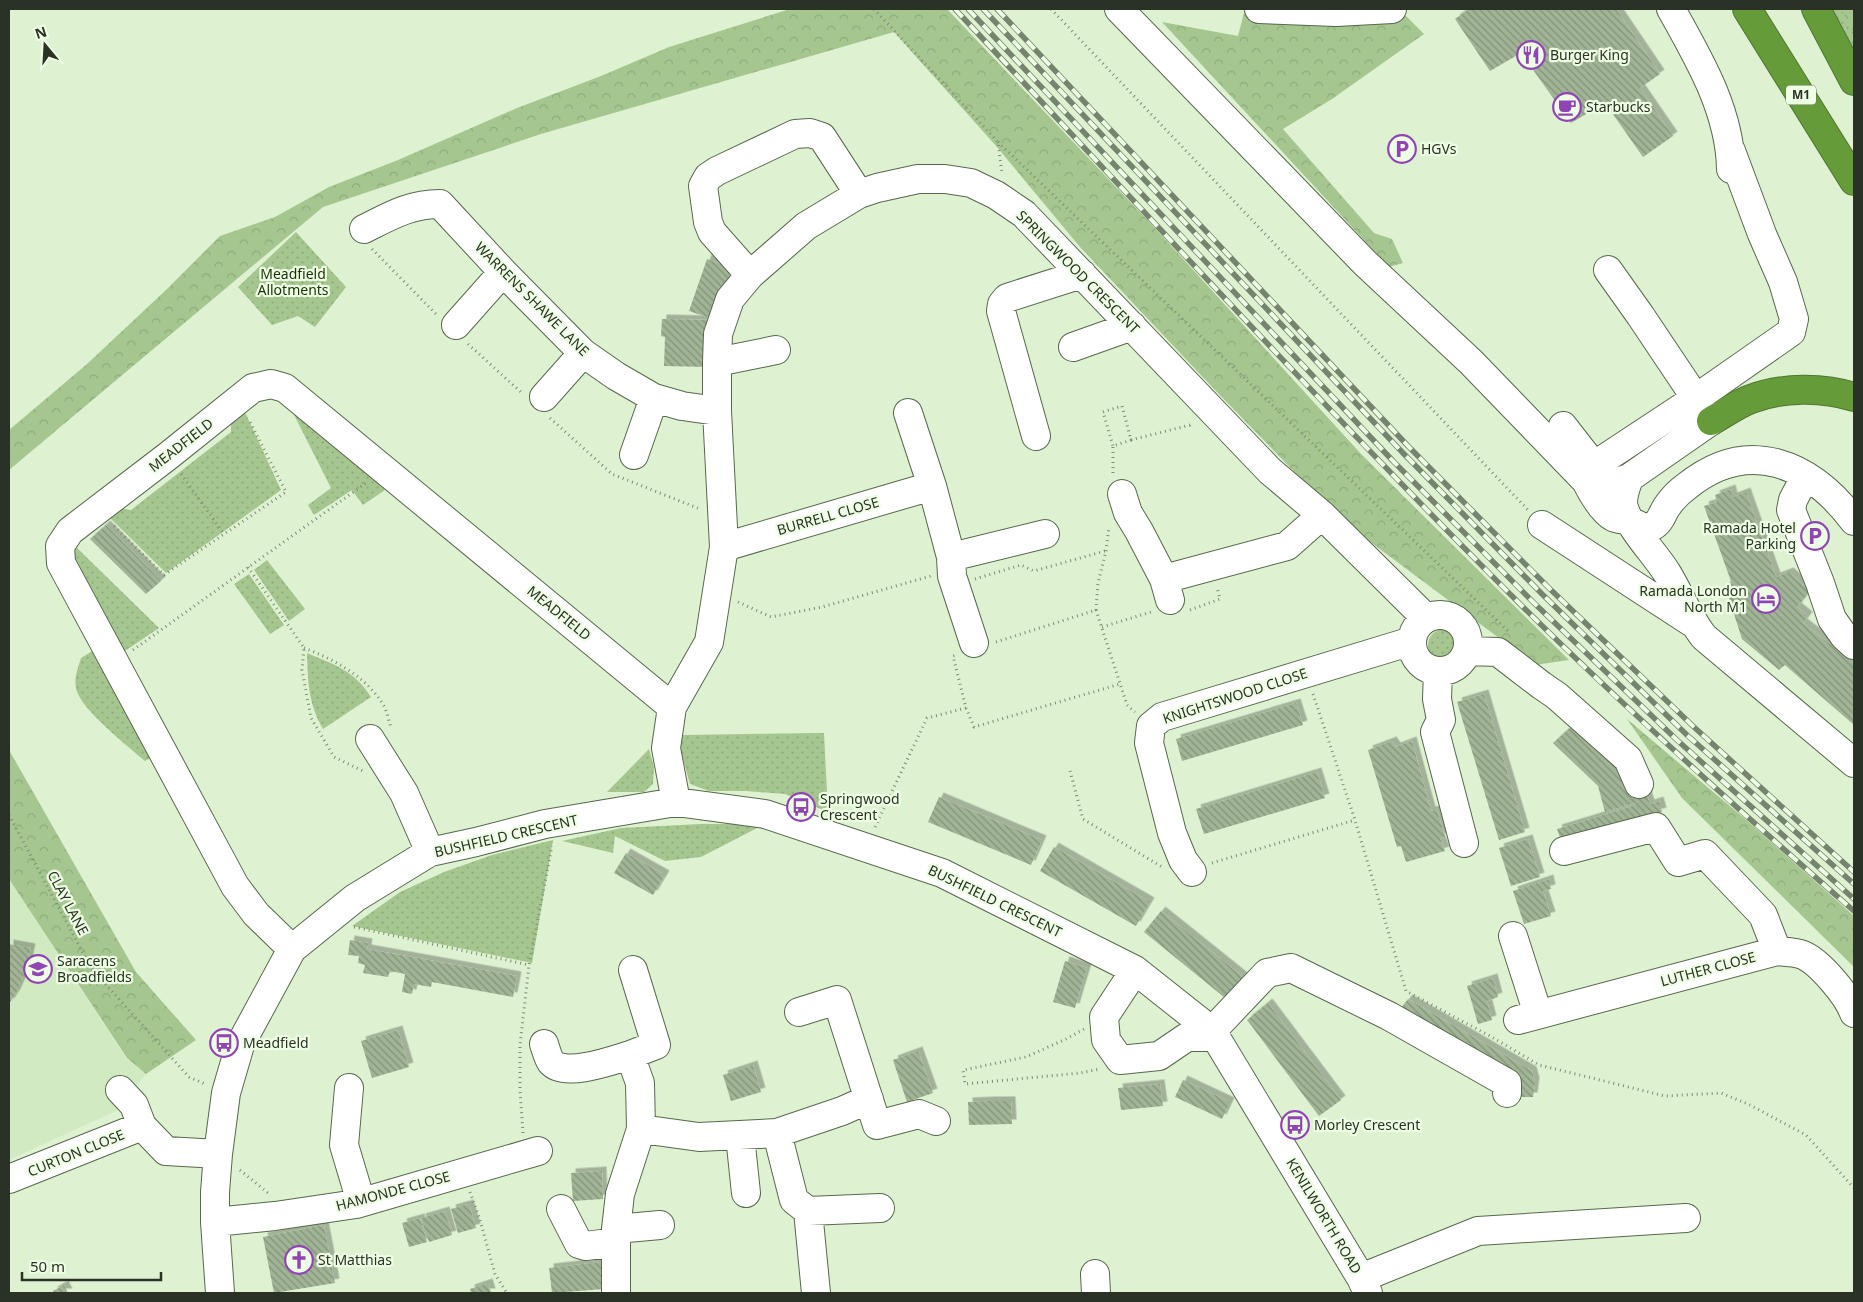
<svg xmlns="http://www.w3.org/2000/svg" width="1863" height="1302" viewBox="0 0 1863 1302" font-family="'Noto Sans',sans-serif">
<style>
.built{fill:#d2eac2}
.grass{fill:url(#grass-dots)}
.forest{fill:url(#forest-crowns)}
.building{fill:url(#building-back-hatch);filter:url(#shadow)}
.lines{fill:none;stroke-linecap:round;stroke-linejoin:round}
.minor-casing{stroke:#57684c;stroke-width:30}
.highway-casing{stroke:#507631;stroke-width:30}
.path{stroke:#7e8c76;stroke-width:3;stroke-dasharray:1 4;stroke-linecap:butt}
.minor{stroke:#fff;stroke-width:28}
.highway{stroke:#659b38;stroke-width:28}
.rail-casing{stroke:#76836e;stroke-width:5.5}
.rail{stroke:#eefee4;stroke-width:4;stroke-dasharray:11;stroke-linecap:butt}
.labels{text-anchor:middle;stroke-width:4.5;stroke-linejoin:round;paint-order:stroke}
.shield{fill:#eefee4;stroke:#656f5e;stroke-width:1}
.shield-label{font-size:12px;font-weight:bold;fill:#2a3225}
.poi-label{font-size:14px;fill:#2a3225;stroke:#eefee4;text-anchor:start}
.street-label{font-size:14px;fill:#2a3225;stroke:#eefee4}
.park-label{font-size:14px;fill:#1a3106;stroke:#eefee4}
</style>
<defs>
<pattern id="grass-dots" width="8" height="8" patternUnits="userSpaceOnUse" patternTransform="scale(1.25)"><rect width="8" height="8" fill="#a5c78f"/><path d="M2 2h.1M6 6h.1" fill="none" stroke="#8eab7b" stroke-width="1.8" stroke-linecap="round"/></pattern>
<pattern id="forest-crowns" width="20" height="18" patternUnits="userSpaceOnUse" patternTransform="scale(1.25)"><rect width="20" height="18" fill="#a5c78f"/><path d="M2 6a3 3 0 1 1 6 0M12 15a3 3 0 1 1 6 0" fill="none" stroke="#8eab7b"/></pattern>
<pattern id="building-back-hatch" width="6" height="6" patternUnits="userSpaceOnUse" patternTransform="scale(1.25)"><rect width="6" height="6" fill="#a1b495"/><path d="M-1 5l2 2M0 0l6 6M5-1l2 2" fill="none" stroke="#839379"/></pattern>
<filter id="shadow"><feDropShadow dx="4.5" dy="-4.5" stdDeviation="0" flood-color="#0004"/></filter>
</defs>
<rect width="100%" height="100%" fill="#def2d2"/>
<path class="built" d="M9,879L126,1058L146,1074L118,1110L9,1160Z"/>
<path class="grass" d="M1812,9H1854V88Z
M296,232L346,287L315,327L298,316L272,325L238,287Z
M287,401L385,490L363,505L352,490L314,515L308,505L331,488Z
M244,410L281,490L166,573L106,514L114,507L131,510L231,432V418Z
M73,544L159,628L119,655L71,565Z
M267,560L305,609L289,621L254,570Z
M249,574L284,625L270,634L234,584Z
M1428 645a16 16 0 1 1 32 0a16 16 0 1 1-32 0Z
M94,650L152,757L145,761C129,747 79,708 76,688C74,677 78,668 81,658Z
M307,653C335,665 354,670 371,697L323,729C308,703 308,682 307,653Z
M824,733L828,812L785,794L746,791H709L690,784L679,745L681,735Z
M649,749L654,767L653,784L644,792H607Z
M701,824H765L701,857L665,861L615,836L613,853L562,841L621,828Z
M553,840L532,963L352,926L400,892L444,872L492,855Z"/>
<path class="forest" d="M790,9H947L1154,227L1362,455L1569,660L1535,665L1341,520L1214,389L1080,247L997,147L894,32L541,134L323,207L9,470V430L87,364L167,289L220,236L275,217L329,187L398,160L517,108L601,76L669,47Z
M1245,9H1399L1424,34L1332,99L1283,129L1374,233L1392,239L1403,263L1389,267L1162,22L1238,36Z
M1841,9H1854V34Z
M1627,719L1744,818L1854,916V967L1682,798Z
M9,750L136,972L196,1040L146,1074L127,1058L9,879Z"/>
<path class="building" d="M1469,9H1616L1660,74L1640,88L1673,136L1643,157L1605,103L1571,123L1521,53L1490,71L1455,19Z
M707,259L736,270L728,291L721,288L710,318L689,311Z
M662,319L708,320L707,367L664,366L665,337L661,336Z
M1731,489L1733,497L1746,492L1776,577L1789,572L1810,591L1797,607L1808,616L1803,623L1854,663V725L1785,665L1779,670L1742,639L1725,586L1732,584L1704,506L1717,502L1715,495Z
M106,525L161,581L146,594L90,539Z
M1484,694L1525,832L1499,840L1457,702Z
M1296,703L1303,725L1182,761L1176,739Z
M1571,727L1621,772L1644,786L1650,804L1659,801L1662,812L1562,843L1557,829L1636,805L1635,803L1605,812L1598,786L1553,743Z
M1392,741L1396,747L1412,741L1431,811L1437,810L1445,837L1440,838L1445,851L1406,862L1401,846L1397,847L1368,750Z
M1317,772L1325,798L1204,834L1196,809Z
M939,797L1042,840L1031,865L928,822Z
M1528,839L1540,877L1511,886L1499,848Z
M1054,847L1150,902L1136,926L1040,871Z
M626,853L665,875L653,895L614,873Z
M1549,879L1551,889L1543,891L1551,916L1524,924L1513,891Z
M1161,911L1247,980L1230,1002L1144,932Z
M350,940L368,943L367,949L517,976L513,997L432,982L431,987L414,984L412,994L402,992L405,974L390,971L388,977L363,973L365,965L358,963L359,956L348,955Z
M9,944L31,948L26,971L16,993L9,1004Z
M1065,961L1087,968L1075,1008L1053,1002Z
M1493,978L1498,997L1487,1001L1492,1020L1478,1024L1467,986Z
M1408,999L1532,1071L1535,1082L1533,1097H1519L1398,1012Z
M1268,1003L1341,1100L1319,1116L1247,1020Z
M398,1030L409,1067L372,1078L361,1041Z
M918,1051L933,1093L907,1102L893,1060Z
M753,1065L761,1092L731,1101L723,1075Z
M1183,1080L1230,1102L1222,1119L1175,1097Z
M1160,1084L1163,1106L1121,1110L1118,1088Z
M990,1101H1011L1012,1124L969,1125L968,1102Z
M602,1171L603,1199L573,1201L571,1173Z
M469,1204L476,1228L458,1233L451,1209Z
M445,1211L452,1235L429,1242L421,1218Z
M420,1218L427,1242L409,1247L402,1223Z
M324,1225L335,1283L274,1293L263,1237Z
M601,1262L604,1289L552,1293L549,1268Z
M488,1283L491,1293H471L470,1289Z
M64,1285L68,1293H54L53,1291Z"/>
<g class="lines">
<defs>
<path id="minor" d="M1119,9L1365,263L1471,362L1586,481C1591,491 1602,511 1613,517C1618,520 1626,519 1632,522C1639,525 1645,530 1653,526C1661,522 1663,511 1668,505C1673,498 1680,491 1687,486C1749,436 1811,464 1854,521
M1259,9L1336,12L1392,9
M1671,9C1699,59 1730,111 1731,169
M364,229C390,216 410,204 440,204L503,272L583,353L616,376L654,398L682,406L717,411
M1608,270L1640,315L1711,421L1629,478L1612,484
M750,275L712,232L708,222L703,186L708,177L717,171L795,134L810,133L822,137L859,194
M456,325L503,272
M1073,347L1132,326
M717,362L776,350
M544,397L583,353
M908,413L932,486L951,557L1045,534
M1563,426L1591,462L1594,464L1601,461L1695,399L1791,332L1794,319L1783,282L1762,234L1731,151
M1036,436L1001,311L1002,304L1007,298L1082,274
M634,455L654,398
M1805,477L1793,500L1791,510L1820,583L1832,619L1844,636L1854,645
M1629,478C1626,487 1621,499 1624,508C1632,532 1654,552 1667,573C1680,594 1688,617 1704,637L1854,763
M1122,494L1128,513L1139,531L1164,579L1170,600
M1542,525L1691,622
M724,547L932,486
M951,557L952,576L974,643
M1164,579L1287,546L1322,515
M1412 643a28 28 0 1 1 56 0a28 28 0 1 1-56 0Z
M1467,651L1498,652L1541,685L1557,696L1628,759L1639,784
M1438,671L1437,699L1441,720L1435,732L1464,843
M370,739L404,793L430,852
M676,802L666,748L672,707L709,642L724,547L717,411V362L718,334L730,299L750,275L806,226L859,194L877,188L918,179H945L971,183L996,195L1024,214L1270,471L1322,515L1426,618
M1564,851L1656,827L1678,862L1705,854L1763,915L1777,951
M1192,872L1183,860L1172,833L1149,743L1151,726L1162,717L1412,641
M1513,936L1538,1014
M292,949L256,914L235,886L61,563L60,546L70,531L168,456L253,388L271,384L285,388L672,707
M1135,970L1104,1017L1106,1040L1120,1060L1159,1056L1187,1037H1216
M799,1012L837,1000L877,1125L919,1114L936,1121
M1518,1020L1777,951C1784,952 1793,952 1800,954C1818,959 1848,996 1854,1013
M1212,1031L1267,973L1291,968L1389,1016L1507,1083V1093
M544,1044C546,1050 548,1058 551,1062C564,1078 614,1060 630,1055L640,1083L641,1129L620,1194L616,1229V1293
M630,1055L656,1045L633,970
M349,1088L344,1145L361,1202
M120,1090L134,1105L142,1126L166,1151L218,1154
M641,1129L699,1137L777,1133L842,1111L869,1099
M777,1133L794,1200L808,1211L880,1208
M740,1136L746,1193
M9,1179L142,1126
M561,1209L579,1244L586,1246L616,1242
M808,1211L816,1293
M215,1222L275,1216L356,1204L538,1151
M616,1229L660,1225
M1095,1274L1096,1293
M1361,1278L1478,1231L1686,1218
M220,1293L215,1222V1192L218,1154L226,1093L240,1045L292,949L355,898L430,852L476,842L545,824L676,802L765,814L942,873L1135,970L1212,1031L1361,1278L1368,1293"/>
<path id="highway" d="M1747,9L1854,181
M1816,9L1854,81
M1711,421C1724,414 1737,404 1751,399C1782,387 1823,387 1854,397"/>
</defs>
<use href="#minor" class="minor-casing"/>
<use href="#highway" class="highway-casing"/>
<path class="path" d="M874,9L998,142L1002,174
M1051,9L1528,510
M998,142L1508,631
M372,249L436,314
M468,344L523,394
M550,418L612,474L700,509
M1131,440L1190,425L1192,422
M1113,473V446L1131,440L1122,406L1103,412L1113,446
M181,474L224,534
M114,526L164,575L286,492L249,420
M248,567L304,648L302,670L311,718L334,757L363,771
M975,579L1021,565L1034,571L1105,551
M738,602L771,617L822,607L931,576
M1096,610L1098,583L1106,551L1109,527
M1190,610L1220,599L1217,587
M1102,627L1151,612
M996,642L1096,610L1127,705L1135,712
M304,648C335,660 366,676 384,706C387,712 389,721 391,728
M133,650L366,483
M1313,694L1355,820L1406,991L1490,1036L1539,1065L1665,1096L1721,1093L1748,1104L1806,1135L1854,1188
M966,708L974,727L1120,684
M1070,771L1083,819L1162,867
M9,815L91,968L189,1077L205,1084
M875,827L927,718L966,708L953,656L957,655
M1212,863L1355,820
M354,927L529,965L552,846
M1084,1029L1066,1039L1026,1057L963,1070L965,1084L1080,1073L1100,1069
M523,1133L520,1090V1045L529,965
M240,1170L268,1193
M470,1192L480,1220L495,1274L507,1293"/>
<use href="#minor" class="minor"/>
<use href="#highway" class="highway"/>
<defs>
<path id="rail" d="M955,9C1143,210 1329,414 1524,608C1630,713 1742,813 1854,911
M968,9L1393,461L1533,602L1677,740L1854,899
M983,9L1403,453L1543,595L1687,735L1854,884
M997,9L1408,446L1550,589L1695,728L1854,872"/>
</defs>
<use href="#rail" class="rail-casing"/>
<use href="#rail" class="rail"/>
</g>
<defs>
<symbol id="restaurant-ring" viewBox="-11 -11 22 22"><circle r="9.5" fill="#eefee4" stroke="#9144b5" stroke-width="1.5"/><path d="M-5-6h1v4h1v-4h1v4h1v-4h1v5L-1.5 .5V6h-2V.5L-5-1ZM5-6V6H3V1.5H1.5Q1.5-4 5-6Z" fill="#9144b5"/></symbol>
<symbol id="cafe-ring" viewBox="-11 -11 22 22"><circle r="9.5" fill="#eefee4" stroke="#9144b5" stroke-width="1.5"/><path d="M-5.5-4.5H6V0H3Q3 3.5 0 3.5H-2.5Q-5.5 3.5-5.5 0ZM3-3.2v2h1.7v-2ZM-6 4.5H4V6H-6Z" fill="#9144b5"/></symbol>
<symbol id="parking-ring" viewBox="-11 -11 22 22"><circle r="9.5" fill="#eefee4" stroke="#9144b5" stroke-width="1.5"/><path d="M-3.5-5.5H1a3.5 3.5 0 0 1 0 7H-1V5.5H-3.5ZM-1-3.4V-.6H.8a1.4 1.4 0 0 0 0-2.8Z" fill="#9144b5"/></symbol>
<symbol id="hotel-ring" viewBox="-11 -11 22 22"><circle r="9.5" fill="#eefee4" stroke="#9144b5" stroke-width="1.5"/><path d="M-6-4.5h1.5V1H6V5H4.5V3h-9V5H-6ZM-4 0a1.8 1.8 0 1 1 3.6 0ZM.5 0V-2.5h3Q6-2.5 6 0Z" fill="#9144b5"/></symbol>
<symbol id="bus-ring" viewBox="-11 -11 22 22"><circle r="9.5" fill="#eefee4" stroke="#9144b5" stroke-width="1.5"/><path d="M-5-6H5V4H4V6H2V4H-2V6H-4V4H-5ZM-3.5-4V0h7V-4ZM-3.5 1.2v1.5H-2V1.2ZM2 1.2v1.5H3.5V1.2Z" fill="#9144b5"/></symbol>
<symbol id="school-ring" viewBox="-11 -11 22 22"><circle r="9.5" fill="#eefee4" stroke="#9144b5" stroke-width="1.5"/><path d="M0-5L7-2L0 1L-7-2ZM-4 1L0 2.5L4 1V4Q0 6-4 4Z" fill="#9144b5"/></symbol>
<symbol id="church-ring" viewBox="-11 -11 22 22"><circle r="9.5" fill="#eefee4" stroke="#9144b5" stroke-width="1.5"/><path d="M-1.2-6h2.4v3.5h3.3v2.4h-3.3V6h-2.4V-.1h-3.3v-2.4h3.3Z" fill="#9144b5"/></symbol>
</defs>
<g fill-rule="evenodd">
<use href="#restaurant-ring" x="1515" y="39" width="32" height="32"/>
<use href="#cafe-ring" x="1551" y="91" width="32" height="32"/>
<use href="#parking-ring" x="1386" y="133" width="32" height="32"/>
<use href="#parking-ring" x="1799" y="520" width="32" height="32"/>
<use href="#hotel-ring" x="1750" y="583" width="32" height="32"/>
<use href="#bus-ring" x="785" y="791" width="32" height="32"/>
<use href="#school-ring" x="22" y="953" width="32" height="32"/>
<use href="#bus-ring" x="208" y="1027" width="32" height="32"/>
<use href="#bus-ring" x="1279" y="1109" width="32" height="32"/>
<use href="#church-ring" x="283" y="1244" width="32" height="32"/>
</g>
<g class="labels">
<rect class="shield" x="1786" y="85.5" width="30" height="19" rx="4"/>
<g class="shield-label">
<text x="1801" y="99">M1</text>
</g>
<g class="poi-label">
<text x="1550" y="60">Burger King</text>
<text x="1586" y="112">Starbucks</text>
<text x="1421" y="154">HGVs</text>
<text x="1796" y="533" text-anchor="end">Ramada Hotel<tspan x="1796" dy="16">Parking</tspan></text>
<text x="1747" y="596" text-anchor="end">Ramada London<tspan x="1747" dy="16">North M1</tspan></text>
<text x="820" y="804">Springwood<tspan x="820" dy="16">Crescent</tspan></text>
<text x="57" y="966">Saracens<tspan x="57" dy="16">Broadfields</tspan></text>
<text x="243" y="1048">Meadfield</text>
<text x="1314" y="1130">Morley Crescent</text>
<text x="318" y="1265">St Matthias</text>
</g>
<g class="street-label">
<text transform="translate(1078 272) rotate(45)" y="5">SPRINGWOOD CRESCENT</text>
<text transform="translate(532 299) rotate(45)" y="5">WARRENS SHAWE LANE</text>
<text transform="translate(181 445) rotate(-38)" y="5">MEADFIELD</text>
<text transform="translate(828 516) rotate(-16)" y="5">BURRELL CLOSE</text>
<text transform="translate(559 613) rotate(39)" y="5">MEADFIELD</text>
<text transform="translate(1235 696) rotate(-18)" y="5">KNIGHTSWOOD CLOSE</text>
<text transform="translate(506 836) rotate(-13)" y="5">BUSHFIELD CRESCENT</text>
<text transform="translate(995 901) rotate(26)" y="5">BUSHFIELD CRESCENT</text>
<text transform="translate(68 903) rotate(62)" y="5">CLAY LANE</text>
<text transform="translate(1708 969) rotate(-15)" y="5">LUTHER CLOSE</text>
<text transform="translate(76 1153) rotate(-22)" y="5">CURTON CLOSE</text>
<text transform="translate(393 1191) rotate(-15)" y="5">HAMONDE CLOSE</text>
<text transform="translate(1324 1216) rotate(59)" y="5">KENILWORTH ROAD</text>
</g>
<g class="park-label">
<text x="293" y="279">Meadfield<tspan x="293" dy="16">Allotments</tspan></text>
</g>
</g>
<rect width="1863" height="1302" fill="none" stroke="#2a3225" stroke-width="20"/>
<g transform="translate(45 45) rotate(342)" stroke="#eefee4" stroke-width="4" paint-order="stroke">
<path d="M0-4L9 19L0 12L-9 19Z" fill="#2a3225"/>
<text y="-8" font-size="14" font-weight="bold" text-anchor="middle" fill="#2a3225">N</text>
</g>
<path d="M22 1272v8h139v-8" fill="none" stroke="#2a3225" stroke-width="2.5"/>
<text x="30" y="1272" font-size="15" fill="#2a3225" stroke="#eefee4" stroke-width="4" paint-order="stroke">50 m</text>
</svg>
